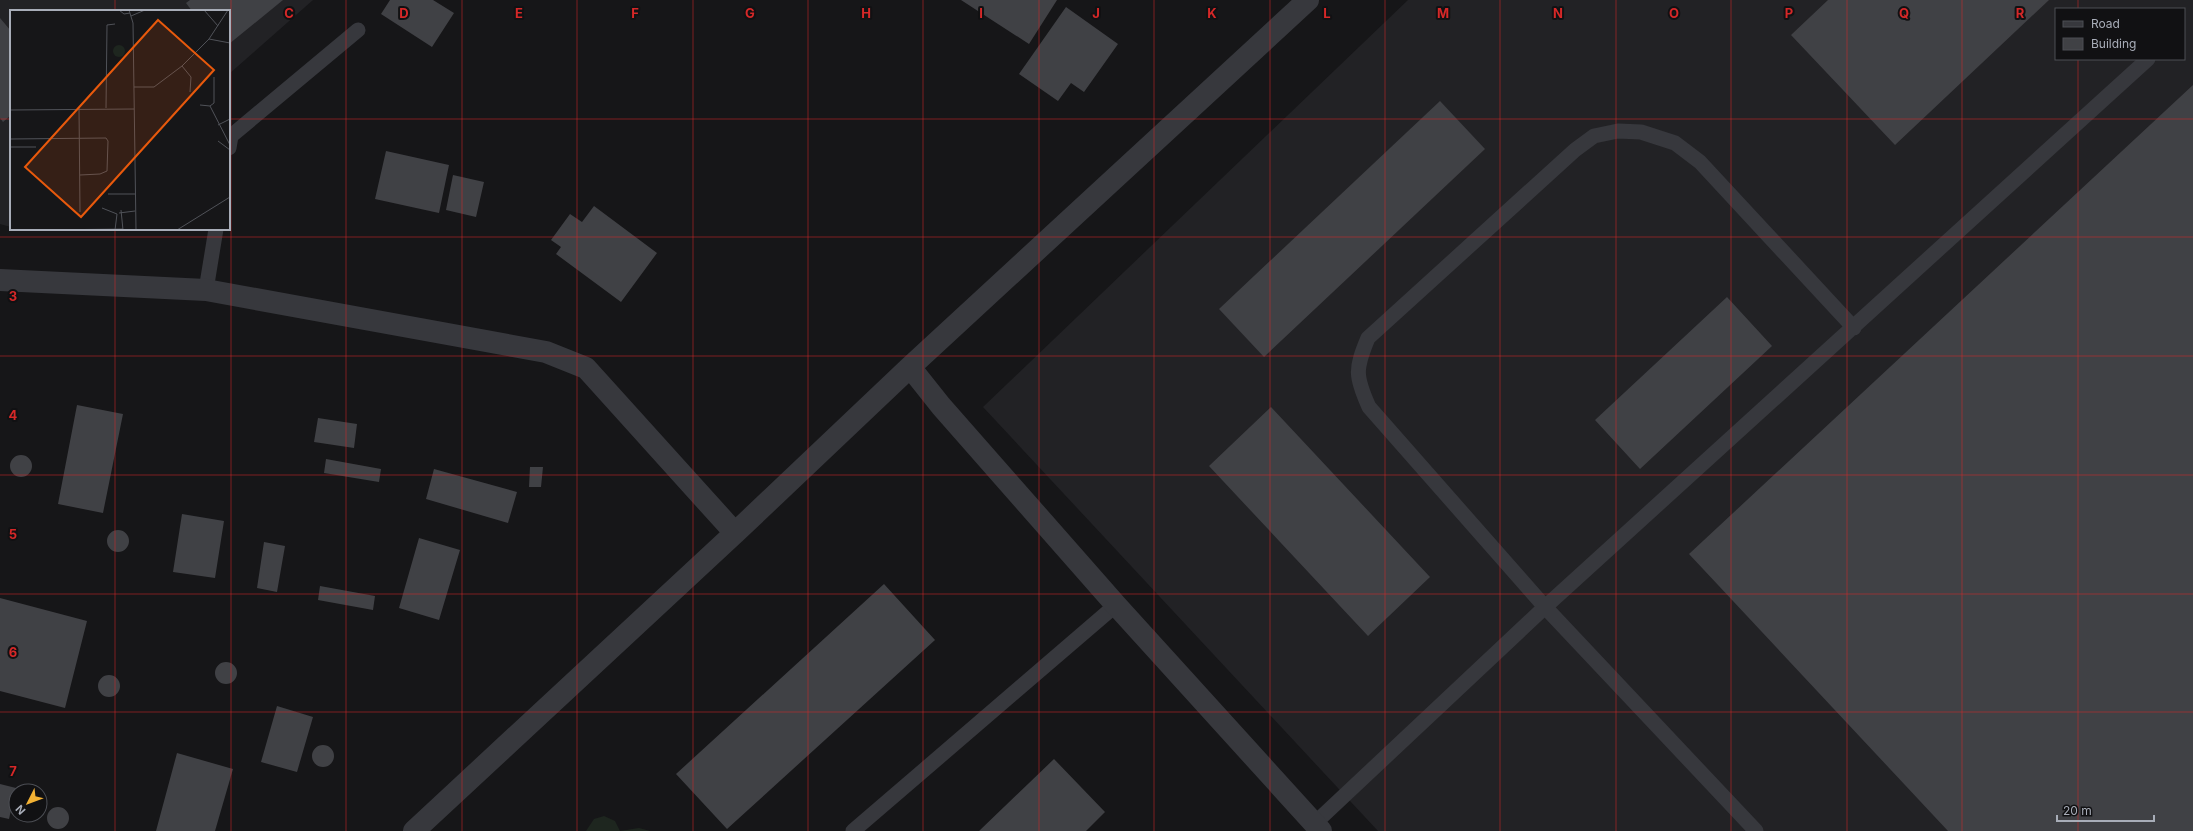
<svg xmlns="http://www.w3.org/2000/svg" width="2193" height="831" viewBox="0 0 2193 831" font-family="Inter,sans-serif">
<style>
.built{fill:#222225;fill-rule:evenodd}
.green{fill:#1e261f}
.building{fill:#404145}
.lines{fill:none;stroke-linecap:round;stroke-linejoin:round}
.lane{stroke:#37383d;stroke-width:15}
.street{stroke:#37383d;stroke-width:22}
.grid{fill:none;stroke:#d62828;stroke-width:1;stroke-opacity:0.55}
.inset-road{fill:none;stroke:#505258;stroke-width:1}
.view{fill:#e8590c;fill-opacity:0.15;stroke:#e8590c;stroke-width:2}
.inset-edge{fill:none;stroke:#a8adb8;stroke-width:2}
.grid-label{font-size:13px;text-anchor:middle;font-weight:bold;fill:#d62828;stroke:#111113;stroke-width:4;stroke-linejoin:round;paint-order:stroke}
</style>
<rect width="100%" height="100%" fill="#161618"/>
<path class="built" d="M0,0H313L229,74V11H11V227L0,224Z
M1408,0H2193V831H1378L983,407ZM2056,9H2184V59H2056Z"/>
<path class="green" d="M604,816L615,821L620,831L639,828L650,831H586L594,819Z"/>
<path class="building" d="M190,0H283L229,44V11H192L186,3Z
M390,0H433L454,13L432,47L381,14Z
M961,0H1057L1029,44Z
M1828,0H2049L1895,145L1791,35Z
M1066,7L1118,44L1084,92L1071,83L1058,101L1019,74Z
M0,18L11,31V115L3,122L0,118Z
M2193,85V831H1948L1689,554Z
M1440,101L1485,149L1264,357L1219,309Z
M386,151L449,165L439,213L375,199Z
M453,175L484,182L476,217L446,210Z
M594,206L657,253L621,302L556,254L561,247L551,240L570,214L582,222Z
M1727,297L1772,346L1640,469L1595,420Z
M77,405L123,414L103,513L58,504Z
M1271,407L1430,577L1368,636L1209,466Z
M318,418L357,424L354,448L314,442Z
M10 466a11 11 0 1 1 22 0a11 11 0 1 1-22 0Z
M326,459L381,469L379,482L324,473Z
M530,467H543L541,487H529Z
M434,469L517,492L508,523L426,499Z
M182,514L224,521L215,578L173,572Z
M107 541a11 11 0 1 1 22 0a11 11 0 1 1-22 0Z
M419,538L460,550L439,620L399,608Z
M264,542L285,546L277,592L257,588Z
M884,584L935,640L727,829L676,774Z
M320,586L375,596L373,610L318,600Z
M0,598L87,621L65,708L0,691Z
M215 673a11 11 0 1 1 22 0a11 11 0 1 1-22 0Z
M98 686a11 11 0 1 1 22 0a11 11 0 1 1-22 0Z
M277,706L313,717L297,772L261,762Z
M312 756a11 11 0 1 1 22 0a11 11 0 1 1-22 0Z
M177,753L233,769L215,831H156Z
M1054,759L1105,812L1086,831H979Z
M0,784L16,788L9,819L0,817Z
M47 818a11 11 0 1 1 22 0a11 11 0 1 1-22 0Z"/>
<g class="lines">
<path class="lane" d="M229,148L231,136L358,30
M206,290L216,229
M1314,824L1545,607L2148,59
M853,831L1116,605
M1756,831L1545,607L1369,407C1355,376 1355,369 1368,338L1575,150L1594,136L1618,131L1641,132L1675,143L1700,162L1854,328"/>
<path class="street" d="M0,280L206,290L546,352L586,368L735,533
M910,367L941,406L1116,605L1321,831
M414,831L735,533L910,367L1308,0"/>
</g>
<path class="grid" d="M115,0V11M231,0V831M346,0V831M462,0V831M577,0V831M693,0V831M808,0V831M923,0V831M1039,0V831M1154,0V831M1270,0V831M1385,0V831M1500,0V831M1616,0V831M1731,0V831M1847,0V831M1962,0V831M2078,0V9M2078,59V831M0,119H11M229,119H2193M115,229V831M0,237H2193M0,356H2193M0,475H2193M0,594H2193M0,712H2193"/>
<g transform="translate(10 10)">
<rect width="220" height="220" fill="#161618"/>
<path d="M103 41a6 6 0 1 1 12 0a6 6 0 1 1-12 0Z" fill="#1e261f"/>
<path class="inset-road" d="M109,0L114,4L120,3M119,0L123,13L126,220M194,0L208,16M121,6L135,0M199,29L220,33M172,56L181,67L180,82M124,77H144L172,56L199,29L218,0M190,95L200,96L220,135M200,96L204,93V67M69,98L70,202M96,98L97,15L105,14M0,100L124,99M208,115L220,109M0,129L96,128L98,131L97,161L90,164L70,165M208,131L220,140M0,137H26M98,184H125M92,198L107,204L105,220M111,200L113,220M109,203L125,201M34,220L113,219M167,220L220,187"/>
<path class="view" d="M148,10L204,60L71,207L15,157Z"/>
<rect width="220" height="220" class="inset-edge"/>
</g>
<g class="grid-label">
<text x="289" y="18">C</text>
<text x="404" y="18">D</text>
<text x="519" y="18">E</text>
<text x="635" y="18">F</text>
<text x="750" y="18">G</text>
<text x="866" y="18">H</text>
<text x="981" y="18">I</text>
<text x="1096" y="18">J</text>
<text x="1212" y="18">K</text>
<text x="1327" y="18">L</text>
<text x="1443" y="18">M</text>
<text x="1558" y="18">N</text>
<text x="1674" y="18">O</text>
<text x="1789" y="18">P</text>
<text x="1904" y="18">Q</text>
<text x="2020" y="18">R</text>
<text x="13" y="301">3</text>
<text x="13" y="420">4</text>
<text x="13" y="539">5</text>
<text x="13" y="657">6</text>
<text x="13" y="776">7</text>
</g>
<rect x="2055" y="8" width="130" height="52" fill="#111113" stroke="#4d4f55"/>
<rect x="2063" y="21" width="20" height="6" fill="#37383d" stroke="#4d4f55"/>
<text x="2091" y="28" font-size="12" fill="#a8adb8">Road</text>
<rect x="2063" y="38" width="20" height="12" fill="#404145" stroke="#4d4f55"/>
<text x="2091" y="48" font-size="12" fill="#a8adb8">Building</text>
<g transform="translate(28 803) rotate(228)"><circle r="19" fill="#111113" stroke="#4d4f55"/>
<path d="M0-3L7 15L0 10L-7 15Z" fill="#f2b134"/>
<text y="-6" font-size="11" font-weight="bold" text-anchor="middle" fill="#a8adb8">N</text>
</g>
<path d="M2057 815v6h97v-6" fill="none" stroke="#a8adb8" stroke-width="2"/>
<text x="2063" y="815" font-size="12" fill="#a8adb8" stroke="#111113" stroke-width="3" paint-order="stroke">20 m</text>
</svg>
